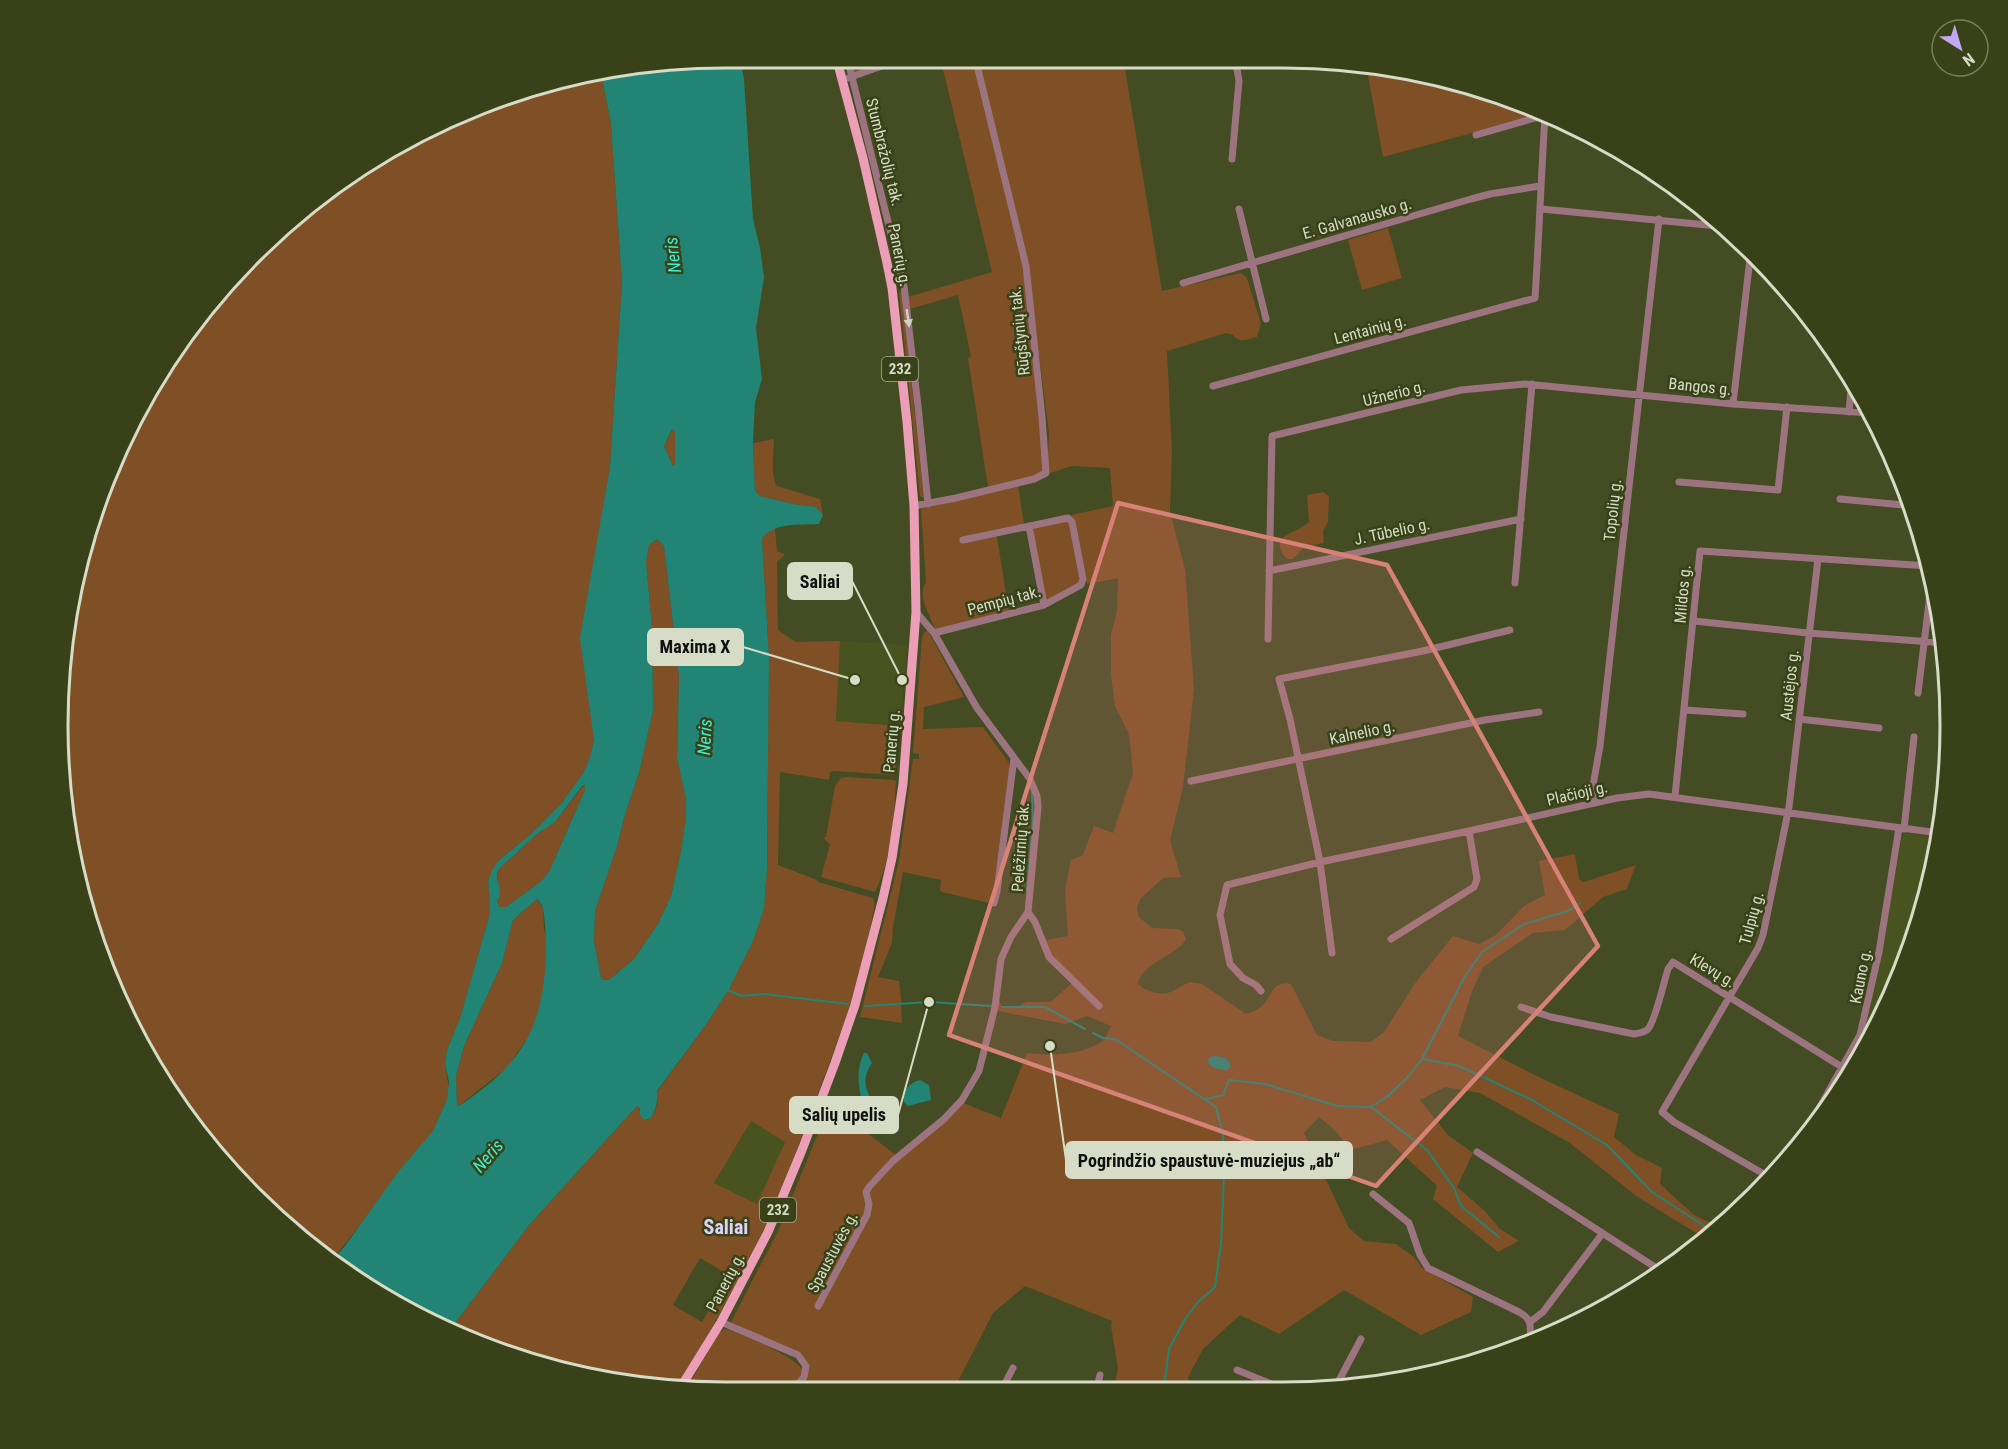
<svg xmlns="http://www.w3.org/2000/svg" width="2008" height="1449" viewBox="0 0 2008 1449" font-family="'Roboto Condensed',sans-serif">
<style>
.built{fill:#485320}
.green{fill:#7f4f25;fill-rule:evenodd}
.water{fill:#228474;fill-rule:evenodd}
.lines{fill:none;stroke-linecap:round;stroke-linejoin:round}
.stream{stroke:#228474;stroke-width:2}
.minor{stroke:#9b747f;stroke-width:7}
.major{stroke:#ec9eb6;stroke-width:9}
.oneway{fill:#d0d2be}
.marked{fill:#d68276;fill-opacity:0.2;stroke:#d68276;stroke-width:4.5;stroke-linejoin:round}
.labels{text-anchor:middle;stroke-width:5;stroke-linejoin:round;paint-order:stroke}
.shield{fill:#384117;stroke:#a7ae91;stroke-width:1.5}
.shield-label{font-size:15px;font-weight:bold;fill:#d6dcc5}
.street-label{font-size:16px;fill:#d6dcc5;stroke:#384117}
.water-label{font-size:18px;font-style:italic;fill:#3fefd4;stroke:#384117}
.quarter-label{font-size:20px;font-weight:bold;fill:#e0d2fd;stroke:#384117}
.rim{fill:none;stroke:#d6dcc5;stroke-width:3}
.leader{fill:none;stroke:#d6dcc5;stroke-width:2}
.callout-dot{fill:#d6dcc5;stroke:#384117;stroke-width:2}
.callout{fill:#d6dcc5;stroke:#d6dcc5;stroke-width:2}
.callout-label{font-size:18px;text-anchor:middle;font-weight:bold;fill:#111}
</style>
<rect width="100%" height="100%" fill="#434c22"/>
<path class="built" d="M840,641L907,645L900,726L836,721Z
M1906,833L1936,839L1928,899L1882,1020L1852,1068L1850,1063L1866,1027L1902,837Z
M751,1121L785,1141L758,1205L714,1183Z"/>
<path class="green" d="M850,57H902L854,73Z
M940,57H973L1025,273L1044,469L1039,475L988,487L968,358L971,356L958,295L910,309L908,297L992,272Z
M978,57H1123L1162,291L1241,273L1247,278L1261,324L1257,337C1248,339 1239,344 1233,335L1226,333L1167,351L1172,453L1170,511L1185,569L1194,689L1183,787L1170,840L1181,877L1163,878L1140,899L1137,909L1139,917L1152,928L1178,929L1183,932L1186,939C1177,956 1143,962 1138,983C1141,988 1144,989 1150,991C1170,998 1173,989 1190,982L1202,984L1246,1014C1250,1012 1256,1011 1259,1008C1272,1000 1271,979 1291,984L1317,1035L1333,1041L1371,1042L1384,1032L1416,982L1453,936L1479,944L1496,935L1525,905L1545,895L1539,861L1575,854L1579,879L1584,882L1636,865L1627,889L1603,897L1565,930L1533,933L1483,967L1471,994L1458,1036L1545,1080L1619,1114L1614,1137L1636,1155L1662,1168L1660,1184L1694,1215L1721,1228L1706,1239L1636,1196L1570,1143L1480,1093L1445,1087L1420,1100L1448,1135L1473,1153L1457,1187L1485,1211L1499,1228L1519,1241L1498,1252L1433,1199L1437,1186L1387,1140L1351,1150L1334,1129L1319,1117L1304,1133L1349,1228L1364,1241L1396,1244L1414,1257L1422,1268L1473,1297L1471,1312L1421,1335L1344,1290L1279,1334L1240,1315L1203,1349L1188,1377L1190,1387L1114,1388L1118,1368L1111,1326L1112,1321L1025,1286L993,1313L954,1389L797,1390L809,1369L807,1361L798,1352L777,1344L731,1322L778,1231L830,1104L897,1156L963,1103L1001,1118L1027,1053C1049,1056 1082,1055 1101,1042C1106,1039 1109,1031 1111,1026L1087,1016L1065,1024L998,1011V998L1002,1007H1018L1026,1002H1051L1073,982L1049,957L1042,941L1068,936L1065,890L1071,860L1083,855L1094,826L1113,833L1133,773L1129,734L1115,706L1111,675V635L1117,611L1118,578L1087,584L1074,520L1071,515L1113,506L1110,468L1072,466L1047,474L1049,433L1026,254Z
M1366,65L1414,70L1539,108L1542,109L1543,114L1383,157Z
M601,73L611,124L622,283L610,467L600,528L594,740L590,757L584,772L574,787L561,804L531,834L499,860L488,882L490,900L489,917L460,1018L447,1050L445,1064L449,1089L447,1099L433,1131L331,1262L318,1254L222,1164L169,1095L108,980L63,811L57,724L70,595L126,430L222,285L354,169L430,126L551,80Z
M1388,228L1402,278L1362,290L1348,240Z
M899,291L902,293L924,499L920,496Z
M673,428L675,432V464L673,466L664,446Z
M774,439C774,453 770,474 777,486L820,499L823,515L816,507L793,504L760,496L755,491L753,443Z
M1018,485L1024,524L996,531L1009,612L935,630C931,614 916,599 926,582L921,509Z
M1324,492L1329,497L1328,522L1323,531L1324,543L1304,547L1293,559H1287C1266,534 1296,535 1309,522L1307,495Z
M1068,519L1071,522L1080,582L1047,602L1044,600L1031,530L1034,528Z
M775,528L777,551L785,555L777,562L778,630L796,642L840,641L836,721L900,726L895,775L833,771L830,772L829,780L780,772L778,865L815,879L818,882L873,898L875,904L865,953L852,1002L779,1198L750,1258L709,1333L675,1390L552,1369L449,1331L530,1224L637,1106L646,1120C657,1115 658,1102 657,1092L705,1026L728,991L753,941L764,909L767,869L769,657L762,539L767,532ZM751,1121L785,1142L757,1204L714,1183ZM700,1258L729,1275L702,1322L673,1305Z
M657,539L664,546L679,676L677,758L686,799V818L681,851L671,896L658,924L634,959L610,979L604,980L601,978L594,941L595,911L617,846L626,811L639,773L653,711L652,627L646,562L649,545Z
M928,631L964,697L924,707L923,729L983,727L1009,763V771L993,901L989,903L942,892L940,890L941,880L903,872L893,927L892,943L878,977L899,981L901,997L902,1023L860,1017L899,861L913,759H919V754L913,753L922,637L924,632Z
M847,777L893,780L896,781C894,819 892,858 875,892L821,877L830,844L823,838L826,837L835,786L841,778Z
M584,785H585V790L549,872L540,882L506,907H500L497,903C498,899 500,896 500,893C500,883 494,879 499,869L537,834L555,822Z
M537,899L543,909L544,928L547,941L545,985L535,1024L531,1033L508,1067L457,1107L456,1076L464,1046L502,963L513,920Z
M725,1329C740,1332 794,1357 802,1369V1375L789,1390L685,1391L719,1333Z"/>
<path class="water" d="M724,57H740L744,79L753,219L760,248L764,277L756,328L762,379L755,402L753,443L755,491L760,496L793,504L816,507L823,515L819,524C800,525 773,522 762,539L769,657L767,869L764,909L753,941L728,991L705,1026L657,1091C658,1101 656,1110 651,1118L644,1120L640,1115V1109L637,1106L530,1224L449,1331L430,1323L331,1262L345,1246L398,1172L433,1131L447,1099L449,1082L445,1064L447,1050L460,1018L489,917L490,900L488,882L492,870L499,860L531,834L561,804L584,772L590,757L594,740L580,638L610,467L622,283L611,124L601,73ZM672,429L675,432V464L673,466L664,446ZM657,539L664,546L679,676L677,758L686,799V818L681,851L671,896L658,924L634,959L610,979L604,980L601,978L594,941L595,911L617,846L626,811L639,773L653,711L652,627L646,562L649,545ZM583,785H585V790L549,872L540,882L506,907H500L497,902C498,899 500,896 500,893C501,883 493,879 499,869L537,834L555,822ZM537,899C539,901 541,904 542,906C545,912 547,948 546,957C542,1032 520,1066 457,1107L456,1076L464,1046L502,963L513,920Z
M864,1053H867L872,1063C855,1088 876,1099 881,1122L878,1124C859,1110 853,1073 864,1053Z
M1210,1057C1218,1055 1229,1057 1231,1066L1227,1070C1219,1069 1209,1069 1208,1060Z
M920,1080L929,1085L931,1100L908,1106L904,1102C903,1090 909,1083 920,1080Z"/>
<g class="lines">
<path class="stream" d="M1027,891L1033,821L1032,792
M727,990L742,996L764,994L848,1004
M865,1006L929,1002L992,1006
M1002,1007H1045L1085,1029
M1093,1033L1103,1038L1115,1039L1216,1107L1223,1135L1224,1178L1221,1243L1215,1287L1198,1302L1185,1319L1169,1349L1164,1388
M1422,1059L1459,1066L1530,1099L1607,1145L1652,1192L1715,1233
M1206,1099L1223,1095L1229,1080L1265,1084L1337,1106L1371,1107L1388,1096L1407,1078L1422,1059L1464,978L1482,952L1524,924L1568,911L1580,903
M1371,1107L1427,1150L1454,1188L1461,1206L1499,1237"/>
<path class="minor" d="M847,57L904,286L918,406L928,504
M848,78L907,57
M1476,135L1535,118L1556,116
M1232,159L1239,81L1235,57
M1239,209L1266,319
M1541,209L1728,227
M1183,283L1471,199L1490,194L1540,186
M1213,386L1535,298C1539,238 1541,177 1545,117
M1733,404L1751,250
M1849,412L1852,378
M1679,482L1778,490L1787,407
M1840,499L1914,506
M914,506L956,498L1034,479L1046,473L1042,417L1026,266L975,57
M1029,526L1044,605
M1269,571L1521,519
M1515,583L1532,384
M1694,621L1808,633L1946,643
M934,633L1044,605L1081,585L1083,579L1072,522L1068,518L963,540
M1268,639L1272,436L1461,390L1525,384L1733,404L1872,413
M1918,693L1932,578
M1685,710L1743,714
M1799,719L1879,728
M1191,781L1485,720L1539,712
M1675,796L1700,551L1929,566
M1594,803L1592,791L1600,746L1659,219
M1904,829L1914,737
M994,903L997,891L1014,758
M1028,912L1035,922L1049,957L1099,1006
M1391,939L1474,887L1477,879L1469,831
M1332,953L1320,862L1290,719L1279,679L1423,651L1510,630
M1261,991L1256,985L1243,978L1230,964L1220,915L1227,885L1320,862L1469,831L1617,798L1649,794L1939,833
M1521,1007L1551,1017L1634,1034C1639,1033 1644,1033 1648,1029C1655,1022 1664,981 1668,969L1673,962L1850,1072
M1797,1148L1860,1035L1879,952L1899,828
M1477,1152L1661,1271
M1769,1177L1674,1122L1662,1112L1758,948L1763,935L1789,807L1818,559
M1373,1194L1409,1223L1420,1255L1428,1268L1519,1312C1534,1320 1530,1329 1530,1344
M818,1306L867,1215L869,1204L866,1192L869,1187L893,1161L944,1119L962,1100L979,1071L995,1007L1001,959L1011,937L1028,912L1038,807L1037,796L1030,779L977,708L934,633L916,612
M721,1322L798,1355L806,1366L804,1377L793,1390
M1530,1322L1543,1312L1602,1234
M1237,1370L1279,1387
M1336,1386L1361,1339
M1097,1388L1100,1375
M1002,1389L1013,1368"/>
<path class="major" d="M679,1390L721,1322L768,1232L802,1150L835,1063L855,1005L883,898L892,858L903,784L916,612L914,506L907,422L892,288L887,263L863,158L836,57"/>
</g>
<defs><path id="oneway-solid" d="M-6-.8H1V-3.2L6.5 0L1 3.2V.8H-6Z" transform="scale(1.5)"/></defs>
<use class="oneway" href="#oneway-solid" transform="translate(908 318) rotate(82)"/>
<path class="marked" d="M1118,503L1387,565L1598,946L1376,1186L949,1035Z"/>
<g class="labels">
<g class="shield">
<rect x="882" y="357" width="36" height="24" rx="4.5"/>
<rect x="760" y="1198" width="36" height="24" rx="4.5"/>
</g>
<g class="shield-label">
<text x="900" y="374">232</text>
<text x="778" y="1215">232</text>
</g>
<g class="street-label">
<text transform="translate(885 152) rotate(76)" y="6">Stumbražolių tak.</text>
<text transform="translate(1357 218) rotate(-16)" y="6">E. Galvanausko g.</text>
<text transform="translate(900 255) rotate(79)" y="6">Panerių g.</text>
<text transform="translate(1370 329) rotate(-15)" y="6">Lentainių g.</text>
<text transform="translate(1019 331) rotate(-96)" y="6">Rūgštynių tak.</text>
<text transform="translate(1700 386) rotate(6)" y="6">Bangos g.</text>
<text transform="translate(1394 393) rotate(-14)" y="6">Užnerio g.</text>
<text transform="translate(1612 510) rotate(-84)" y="6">Topolių g.</text>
<text transform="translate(1392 531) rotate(-12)" y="6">J. Tūbelio g.</text>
<text transform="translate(1682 594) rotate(-85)" y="6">Mildos g.</text>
<text transform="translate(1004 600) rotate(-15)" y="6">Pempių tak.</text>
<text transform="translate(1789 685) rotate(-84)" y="6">Austėjos g.</text>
<text transform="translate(1362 732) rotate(-12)" y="6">Kalnelio g.</text>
<text transform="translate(891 741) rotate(-85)" y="6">Panerių g.</text>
<text transform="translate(1577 793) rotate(-13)" y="6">Plačioji g.</text>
<text transform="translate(1020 847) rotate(-86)" y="6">Pelėžirnių tak.</text>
<text transform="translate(1751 918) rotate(-75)" y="6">Tulpių g.</text>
<text transform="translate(1713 970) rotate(31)" y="6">Klevų g.</text>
<text transform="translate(1860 976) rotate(-79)" y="6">Kauno g.</text>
<text transform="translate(832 1252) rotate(-62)" y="6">Spaustuvės g.</text>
<text transform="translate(725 1282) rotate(-62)" y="6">Panerių g.</text>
</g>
<g class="water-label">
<text transform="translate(673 255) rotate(-97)" y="6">Neris</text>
<text transform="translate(705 737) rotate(-87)" y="6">Neris</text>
<text transform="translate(488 1156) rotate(-49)" y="6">Neris</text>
</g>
<g class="quarter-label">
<text x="726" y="1234">Saliai</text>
</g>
</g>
<path d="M0 0H2008V1449H0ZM725 68H1283A657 657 0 0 1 1940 725V725A657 657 0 0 1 1283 1382H725A657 657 0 0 1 68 725V725A657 657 0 0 1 725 68Z" fill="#384117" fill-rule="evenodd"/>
<path class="rim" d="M725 68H1283A657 657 0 0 1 1940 725V725A657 657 0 0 1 1283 1382H725A657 657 0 0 1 68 725V725A657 657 0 0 1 725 68Z"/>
<path class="leader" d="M902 680L852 581M855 680L743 647M929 1002L898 1115M1050 1046L1066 1160"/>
<g class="callout-dot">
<circle cx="902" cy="680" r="6"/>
<circle cx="855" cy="680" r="6"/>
<circle cx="929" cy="1002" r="6"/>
<circle cx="1050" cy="1046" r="6"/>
</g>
<g class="callout">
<rect x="788" y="563" width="64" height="36" rx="6"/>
<rect x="648" y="629" width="95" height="36" rx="6"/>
<rect x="790" y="1097" width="108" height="36" rx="6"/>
<rect x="1066" y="1142" width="286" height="36" rx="6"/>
</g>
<g class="callout-label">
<text x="820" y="588">Saliai</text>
<text x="695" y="653">Maxima X</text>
<text x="844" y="1121">Salių upelis</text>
<text x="1209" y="1167">Pogrindžio spaustuvė-muziejus „ab“</text>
</g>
<g transform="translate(1960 48) rotate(143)"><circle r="28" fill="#384117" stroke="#777f5d" stroke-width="1.5"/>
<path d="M0-4.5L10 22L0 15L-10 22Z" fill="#c2a8f3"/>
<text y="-9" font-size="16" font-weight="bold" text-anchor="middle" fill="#d6dcc5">N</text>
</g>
</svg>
